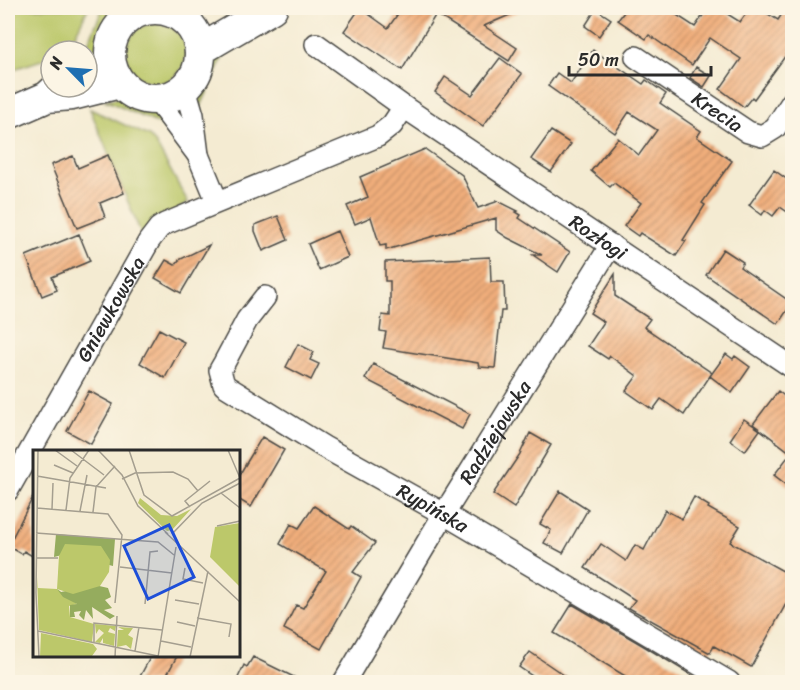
<svg xmlns="http://www.w3.org/2000/svg" width="800" height="690" viewBox="0 0 800 690" font-family="Sriracha,sans-serif">
<style>
.grass{fill:#bcc86a;stroke:#747a4a;stroke-width:1.5}
.building{fill:url(#building-hatch)}
.lines{fill:none;stroke-linecap:round;stroke-linejoin:round}
.street-casing{stroke:#494844;stroke-width:24}
.secondary-casing{stroke:#494844;stroke-width:33}
.street{stroke:#fff;stroke-width:21}
.secondary{stroke:#fff;stroke-width:30}
.labels{text-anchor:middle;stroke-width:4.5;stroke-linejoin:round;paint-order:stroke}
.street-label{font-size:20px;fill:#2b2b2b;stroke:#fcf5e5}
.inset-road{fill:none;stroke:#a49e8f;stroke-width:1.5}
.view{fill:#1d4ed8;fill-opacity:0.15;stroke:#1d4ed8;stroke-width:3}
.inset-edge{fill:none;stroke:#2b2b2b;stroke-width:3}
</style>
<defs>
<pattern id="building-hatch" width="6" height="6" patternUnits="userSpaceOnUse" patternTransform="scale(1.5)"><rect width="6" height="6" fill="#f1ae7b"/><path d="M-1 1l2-2M0 6l6-6M5 7l2-2" fill="none" stroke="#c38e65"/></pattern>
</defs>
<rect width="100%" height="100%" fill="#fcf5e5"/>
<filter id="ink" filterUnits="userSpaceOnUse"><feTurbulence type="fractalNoise" baseFrequency=".0167" numOctaves="2"/><feDisplacementMap in="SourceGraphic" scale="12" xChannelSelector="R" yChannelSelector="G"/><feConvolveMatrix kernelMatrix="1 2 1 2 8 2 1 2 1" color-interpolation-filters="sRGB"/></filter>
<filter id="wash" filterUnits="userSpaceOnUse"><feTurbulence type="fractalNoise" baseFrequency=".008" numOctaves="4" result="noise"/><feDisplacementMap in="SourceGraphic" scale="24" xChannelSelector="R" yChannelSelector="G"/><feGaussianBlur stdDeviation="1.35" result="paint"/><feColorMatrix in="noise" values="0 0 0 0 0 0 0 0 0 0 0 0 0 0 0 0 0 1.4 0 .05"/><feComposite in="paint" operator="in"/></filter>
<g filter="url(#wash)">
<rect width="100%" height="100%" fill="#f4ebd2"/>
<path class="grass" d="M8,8H88L75,35L63,46L62,51H51V57L8,71Z
M103,8H115C113,24 101,50 89,61L87,51L85,50Z
M126 53a30 30 0 1 1 60 0a30 30 0 1 1-60 0Z
M224,51L222,59L200,108L196,94L198,88L212,57Z
M123,97L152,111L164,124L157,123L105,100Z
M90,109L149,136L156,144L188,202L142,236Z"/>
<g id="blocks">
<path class="building" d="M360,8L388,28L402,8H526L484,26L517,48L509,61L436,14L402,70L344,31Z
M627,8H666L695,27L708,8H718L740,22L750,8H758L778,20L786,8H792V60L786,55L754,99L752,97L744,107L720,89L741,59L710,38L692,65L649,35L646,39L618,20Z
M596,9L611,19L599,36L585,26Z
M593,50L643,84L646,80L666,94L660,103L701,131L697,137L732,161L702,203L705,205L683,240L686,241L676,256L640,233L638,236L624,226L641,203L614,183L610,187L591,171L618,138L639,155L657,130L629,112L615,133L548,86L557,73L571,83Z
M500,58L522,74L483,126L435,92L445,77L472,95Z
M696,67L711,76L704,87L690,78Z
M551,131L571,144L551,172L531,159Z
M425,149L462,175L478,208L496,202V200L518,211L516,212L521,215L519,218L570,252L558,272L533,255H542L508,238L496,230V218L386,250V245L380,246L371,217L355,224L347,206L368,197L360,177Z
M108,155L124,193L100,203L105,217L77,228L51,165L73,156L78,168Z
M774,170L792,183V215L780,207L773,216L765,210L762,215L749,205Z
M278,216L288,240L263,251L255,231V225Z
M337,231L348,257L319,270L308,244Z
M79,234L90,261L52,277L57,290L42,296L26,256Z
M209,245L181,293L155,278L166,260L175,265L179,260Z
M723,249L743,262L740,267L792,303L778,324L706,275Z
M490,257L491,282H504L505,311H501L495,368L479,367L478,363L383,348L386,332L380,331L382,315L390,316V281H385V262Z
M615,274V296L650,319L644,327L712,373L684,415L661,399L653,410L643,403L626,391L637,376L610,356L608,359L588,346L604,322L590,313Z
M159,329L184,342L165,378L140,363Z
M298,344L314,352L310,360L319,364L311,380L286,367Z
M726,354L733,359L735,356L750,367L732,393L710,376Z
M373,364L470,414L462,429L365,379Z
M89,391L113,404L91,444L67,431Z
M778,391L792,402V489L774,475L791,453L753,424Z
M744,419L760,430L745,451L730,440Z
M530,433L551,445L514,508L493,494L520,454Z
M262,437L284,450L251,507L238,499V477Z
M560,491L588,509L563,553L544,543L551,530L540,524Z
M34,495V557L24,551L22,554L8,546Z
M694,497L709,506L708,508L740,526L730,542L792,576V593L751,667L714,646L710,653L629,608L635,600L585,568L601,544L626,561L635,545L644,550L665,510L682,519Z
M314,506L349,529L351,526L375,543L353,572L361,577L321,649L284,629L296,605L303,608L326,571L280,544L291,524L299,528Z
M572,604L642,645L703,682H635L554,633Z
M530,652L574,682H541L519,667Z
M151,656H177L163,682H137Z
M253,657L304,682H236L244,665L247,667Z"/>
</g>
</g>
<g filter="url(#ink)">
<use href="#blocks" fill-opacity="0" stroke="#494844" stroke-width="1.5"/>
<g class="lines">
<defs>
<g id="street">
<path id="s1" d="M316,44L404,107L792,367"/>
<path id="s2" d="M636,57L748,132L762,136L775,128L792,102"/>
<path d="M185,88L193,115L198,155"/>
<path d="M156,99L198,155L217,201"/>
<path id="s3" d="M265,297L247,320L224,363L220,370L224,385L324,447L444,514L729,682"/>
<path id="s4" d="M8,490L149,241L159,228L165,224L378,136L392,125L404,107"/>
<path id="s5" d="M344,682L444,514L611,245"/>
</g>
<path id="secondary" d="M110 54a45 45 0 1 1 90 0a45 45 0 1 1-90 0Z
M200,50L272,8
M47,97L72,95L120,83
M8,114L47,97L58,87"/>
</defs>
<use href="#street" class="street-casing"/>
<use href="#secondary" class="secondary-casing"/>
<use href="#street" class="street"/>
<use href="#secondary" class="secondary"/>
</g>
</g>
<g class="labels">
<g class="street-label">
<text dy="7" stroke="none"><textPath href="#s2" startOffset="98">Krecia</textPath></text>
<text dy="7" stroke="none"><textPath href="#s1" startOffset="342">Rozłogi</textPath></text>
<text dy="7" stroke="none"><textPath href="#s4" startOffset="208">Gniewkowska</textPath></text>
<text dy="7" stroke="none"><textPath href="#s5" startOffset="292">Radziejowska</textPath></text>
<text dy="7" stroke="none"><textPath href="#s3" startOffset="344">Rypińska</textPath></text>
</g>
</g>
<g transform="translate(33 450)">
<rect width="207" height="207" fill="#f4ebd2"/>
<path d="M107,48L128,65L144,66L158,59L139,80L134,81L105,53ZM207,73V137L177,107L182,77ZM4,127L5,138L24,139L44,154L36,156L37,167L61,174L59,192L6,180ZM62,174L83,176L82,181L77,178L75,182L82,184L81,196L70,193V188L67,193L62,192L71,183L66,179L63,184ZM85,177L100,178L95,185L100,188L98,199L93,195L84,197L85,180H91ZM8,183L60,194L64,199L59,206L65,207H7Z" fill="#bcc86a"/>
<path d="M23,84L82,89L80,116L33,104L21,107ZM62,135L75,138L78,147L72,150L79,158L71,160L82,166L77,169L59,157L60,169L53,160L51,170L46,165L48,161L41,162L42,167H37V155L44,154L30,147L24,139L28,142Z" fill="#95ac5e"/>
<path d="M32,94L68,96L77,110L76,122L67,136L40,144L24,139L26,106Z" fill="#bcc86a"/>
<path class="inset-road" d="M5,0L3,143L6,207M22,0L44,16M38,0L71,25M65,0L89,25L105,56L135,84M96,0L111,45L139,66L207,28M195,0L207,28M21,15L40,23M4,26L73,38M89,29L102,23L140,22L155,29L165,41M188,43L207,58M157,57L152,51L177,31M4,58L75,64L89,85L82,153M19,59L20,33M33,60L37,28L56,0M47,61L54,25M60,62L63,37L82,16M184,76L207,71M132,82L207,152M3,83L125,92L141,105M139,84L169,53L207,33M3,108H25M87,117L139,123M152,118L150,129L170,133M142,150L166,154M112,154L117,102L125,101M164,168L198,174L196,187M144,172L162,176M5,181L125,206M128,191L158,197M61,193V173L129,180M102,201L106,177M82,207L84,166M125,207L143,97M157,207L175,121"/>
<path class="view" d="M136,75L161,127L115,149L91,96Z"/>
<rect width="207" height="207" class="inset-edge"/>
</g>
<rect width="800" height="690" fill="none" stroke="#fcf5e5" stroke-width="30"/>
<g transform="translate(69 69) rotate(295)"><circle r="28" fill="#fcf5e5" stroke="#a8a49b" stroke-width="1.5"/>
<path d="M0-4.5L10 22L0 15L-10 22Z" fill="#1f6fb2"/>
<text y="-9" font-size="16" font-weight="bold" text-anchor="middle" fill="#2b2b2b">N</text>
</g>
<path d="M569 66v9h142v-9" fill="none" stroke="#2b2b2b" stroke-width="3"/>
<text x="578" y="66" font-size="18" fill="#2b2b2b" stroke="#fcf5e5" stroke-width="4.5" paint-order="stroke">50 m</text>
</svg>
